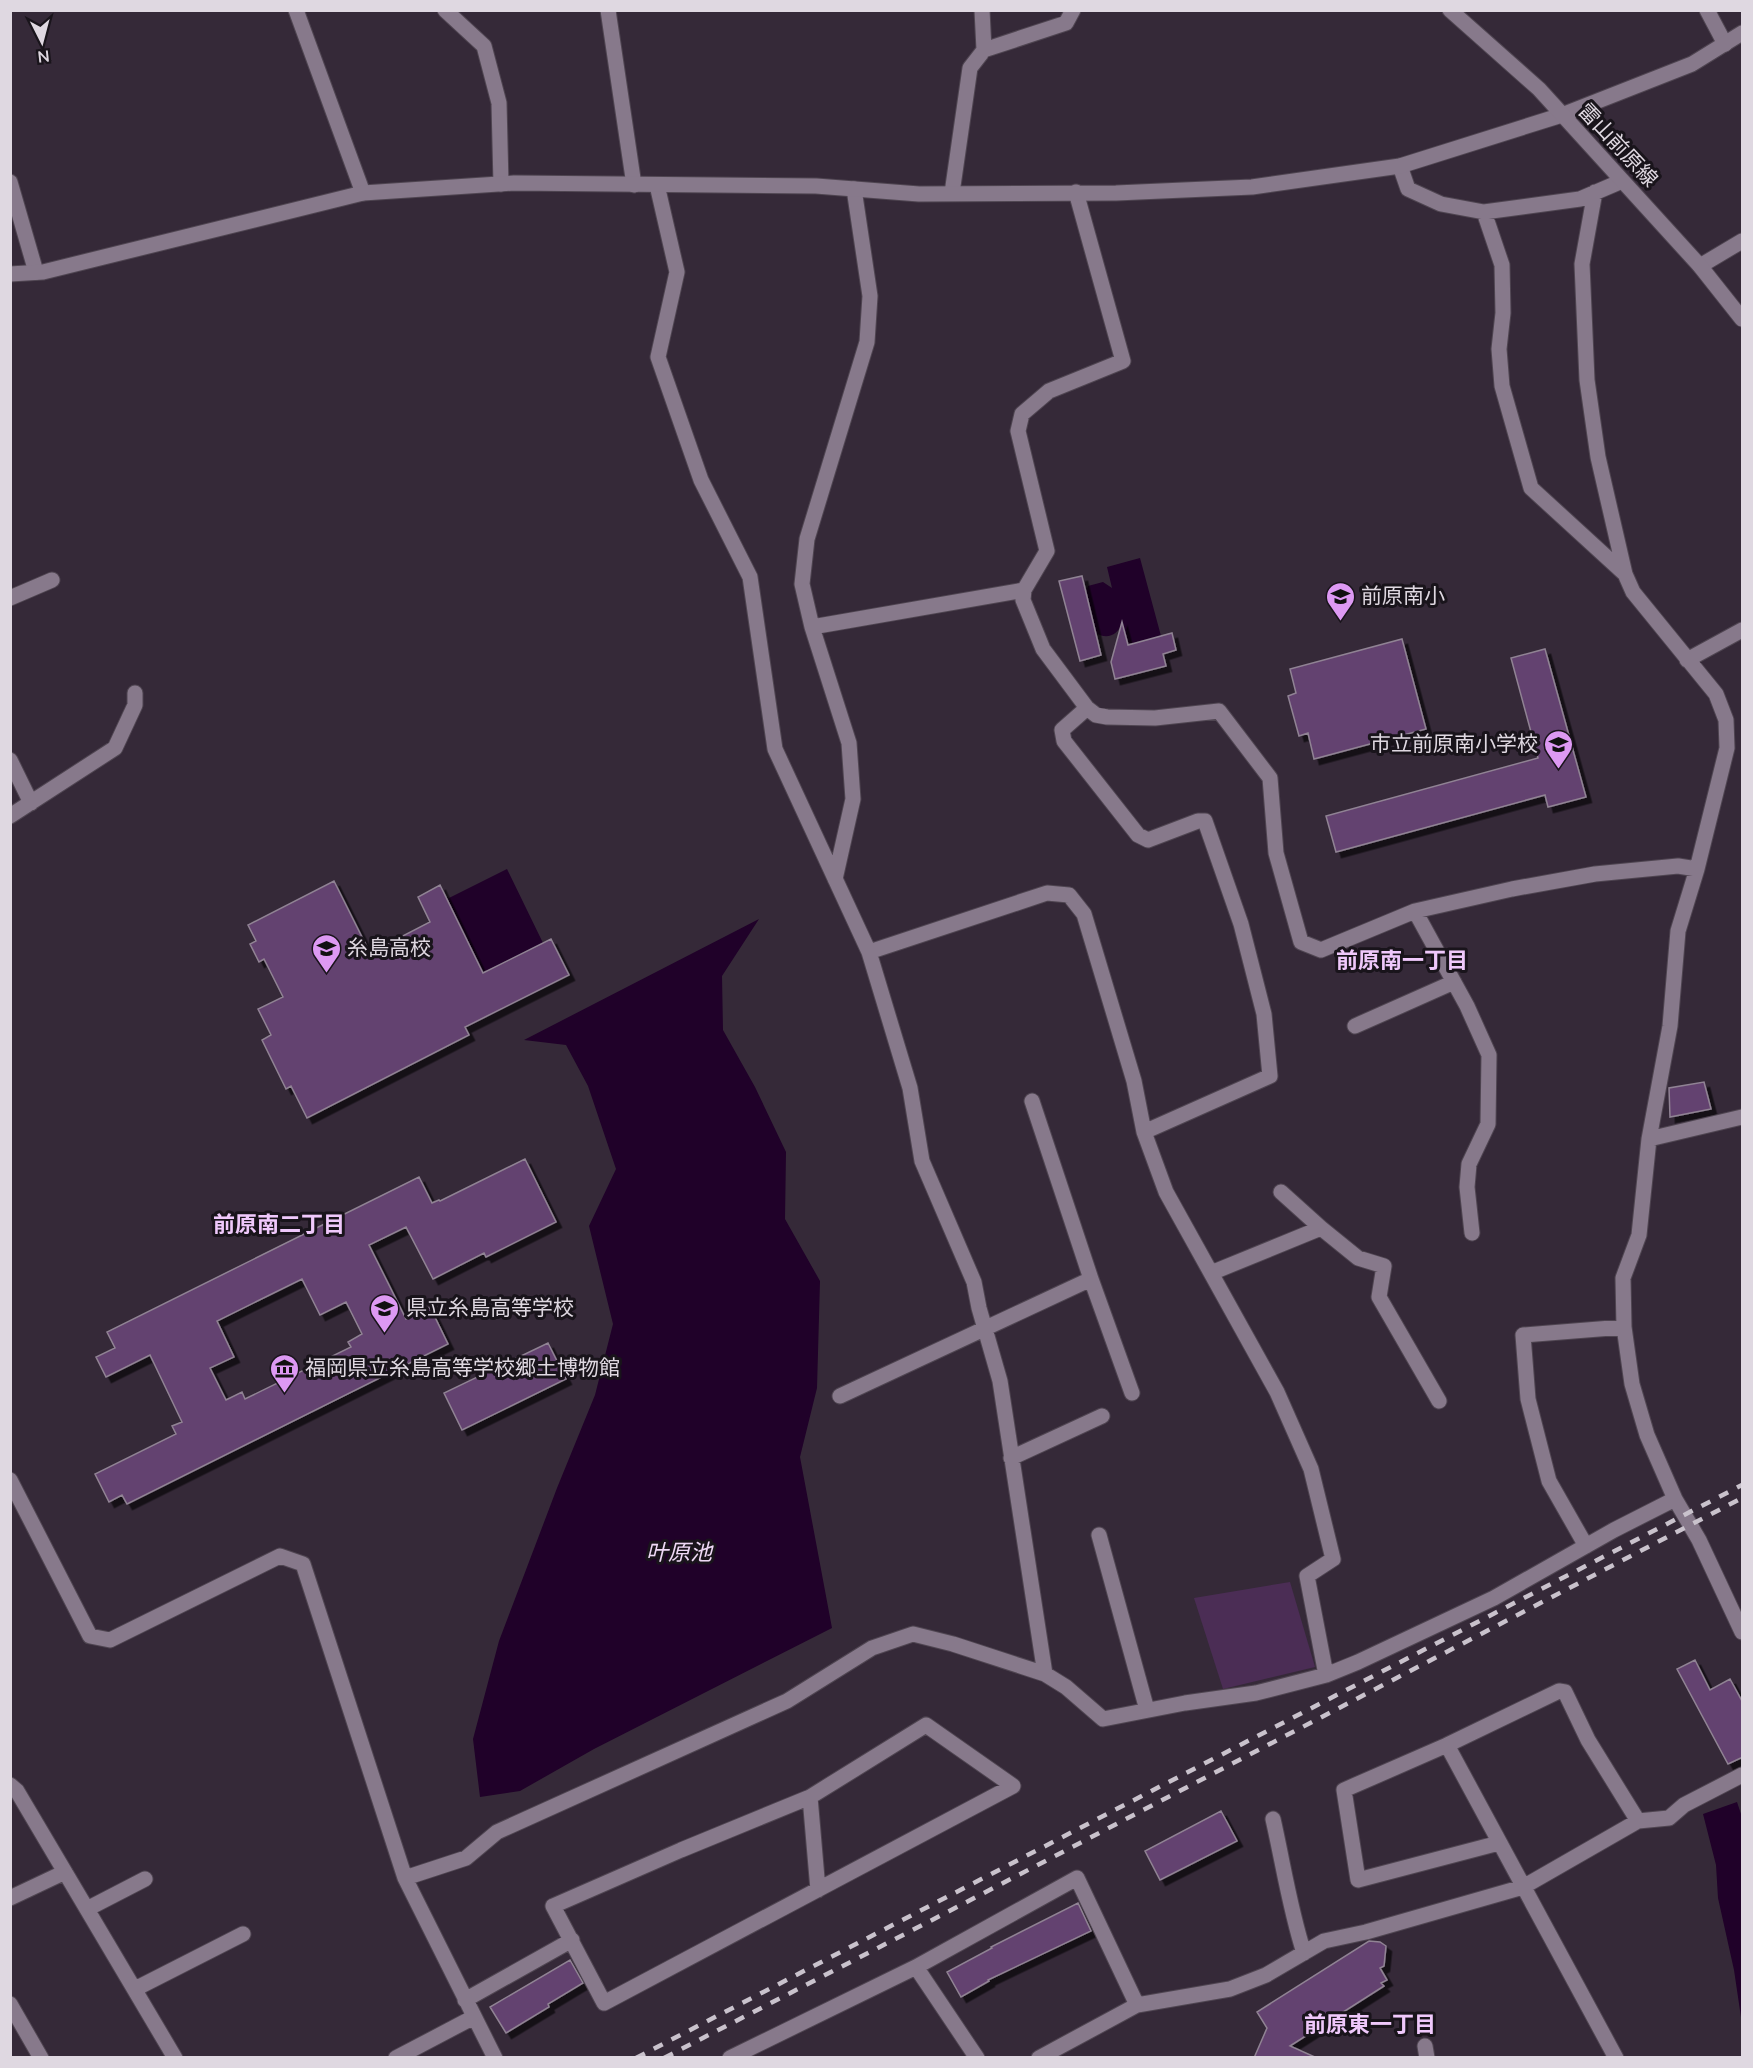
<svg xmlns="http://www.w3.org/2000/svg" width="1753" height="2068" viewBox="0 0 1753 2068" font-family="Mulish,'Noto Sans JP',sans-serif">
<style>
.green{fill:#4b2d55}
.water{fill:#200129}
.building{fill:#64426f;stroke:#908394;stroke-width:1.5;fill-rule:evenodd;filter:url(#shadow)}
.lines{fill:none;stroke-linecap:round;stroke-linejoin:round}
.minor-casing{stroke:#4f4551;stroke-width:17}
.tertiary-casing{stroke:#4f4551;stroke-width:17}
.secondary-casing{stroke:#4f4551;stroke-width:17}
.minor{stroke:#87798b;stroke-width:15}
.tertiary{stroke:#87798b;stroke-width:15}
.secondary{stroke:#87798b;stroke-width:15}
.rail{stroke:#c9c2cc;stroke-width:4.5;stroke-dasharray:10 10;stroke-linecap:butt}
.labels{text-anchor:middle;stroke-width:6;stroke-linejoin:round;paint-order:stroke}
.street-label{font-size:21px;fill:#dfd8e1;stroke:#19141b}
.poi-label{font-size:21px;fill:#dfd8e1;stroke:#19141b;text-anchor:start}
.neighbourhood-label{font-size:22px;font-weight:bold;fill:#efc8fb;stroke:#19141b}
.water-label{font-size:22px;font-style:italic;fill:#efd9f6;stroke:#19141b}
</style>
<defs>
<filter id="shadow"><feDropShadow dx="5.5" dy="5.5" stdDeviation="0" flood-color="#0009"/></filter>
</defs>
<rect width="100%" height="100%" fill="#352938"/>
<path class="green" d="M1290,1582L1315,1667L1223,1689L1194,1598Z"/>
<path class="water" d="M1140,558L1161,636L1128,645L1122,623C1118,635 1107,640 1096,633L1086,592L1088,586L1103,582L1112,588L1107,567Z
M507,869L543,943L483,973L447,899Z
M759,919L722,976L723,1030L755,1087L786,1152L785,1219L820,1281L817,1388L800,1457L832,1628L594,1749L520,1791L480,1797L473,1739L499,1641L557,1488L595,1395L613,1324L589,1226L616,1169L588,1086L566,1045L524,1040Z
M1737,1802L1742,1817V2024L1734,1970L1718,1898L1716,1865L1703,1814Z"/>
<path class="building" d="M1082,576L1101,655L1080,661L1059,581Z
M1122,622L1128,645L1172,633L1176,650L1163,654L1166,666L1115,679L1111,662Z
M1402,639L1426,729L1314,759L1308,733L1299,736L1288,696L1296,693L1290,669Z
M1545,649L1586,797L1548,807L1545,795L1336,852L1326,816L1538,758L1511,658Z
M334,881L370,953L430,922L418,897L440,885L483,973L551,939L569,975L465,1027L469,1035L307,1118L291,1086L286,1089L262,1040L271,1035L258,1009L283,997L264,959L259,962L250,944L256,941L248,925Z
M1704,1082L1711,1109L1670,1117L1669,1088Z
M525,1159L556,1222L486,1257L484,1253L433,1279L406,1227L369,1245L406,1319L430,1307L448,1344L127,1504L122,1495L109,1502L95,1474L176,1434L172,1426L182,1422L150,1355L106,1377L96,1357L115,1348L107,1332L419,1177L432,1203L439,1200L440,1201ZM302,1279L320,1315L346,1302L362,1334L348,1342L351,1347L245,1399L242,1392L226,1400L210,1368L234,1357L217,1321Z
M548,1343L566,1379L462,1430L444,1393Z
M1695,1660L1710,1690L1730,1679L1743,1703V1757L1728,1764L1677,1669Z
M1221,1811L1237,1841L1160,1880L1145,1851Z
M1078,1903L1091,1931L988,1980L989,1981L961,1997L947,1972L992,1948L991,1947Z
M1369,1941L1380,1942L1386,1946L1384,1966L1380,1968L1387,1980L1381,1983L1384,1986L1290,2046L1317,2058H1254L1267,2028L1257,2012Z
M570,1960L583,1983L548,2004L549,2007L506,2033L490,2007Z"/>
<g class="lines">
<defs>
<path id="minor" d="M296,10L363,193
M445,10L484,46L499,103L501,184
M608,10L634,185
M982,10L984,50
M1707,10L1725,44
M1400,166L1408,189L1441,204L1484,212L1580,199L1622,181
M10,182L36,272
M657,185L677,272L658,357L701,480L750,577L775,749L869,952L910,1088L922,1161L974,1282L979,1308L1000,1381L1045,1674
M1076,192L1123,361L1049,391L1022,414L1018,431L1047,551L1024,590L1023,600L1043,649L1087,708L1096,715L1107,717L1155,718L1219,711L1270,778L1276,853L1301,942L1321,950L1415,911L1512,889L1595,874L1678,866L1697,869
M1595,192L1582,264L1587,380L1598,457L1625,574
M952,193L970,68L984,50L1066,23L1073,10
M1484,212L1502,265L1503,313L1499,349L1502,386L1531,488L1625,574L1633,592L1716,694L1726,720L1727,748L1697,869L1678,931L1670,1026L1649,1139L1639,1235L1623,1278L1624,1327L1632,1384L1647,1435L1675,1499L1699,1540L1742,1632
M1700,266L1742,241
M10,598L52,580
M812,627L1024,590
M1687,660L1742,630
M1087,708L1062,730L1064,741L1138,835L1148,840L1198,821H1205L1241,924L1264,1014L1270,1076L1144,1132
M10,760L31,803
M10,816L115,748L135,705V693
M835,879L853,799L849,743L812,627L802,584L807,539L867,342L870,296L854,189
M1415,911L1467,1006L1489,1055L1488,1124L1469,1164L1467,1187L1472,1233
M869,952L1047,893L1069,895L1084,914L1134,1081L1144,1132L1166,1192L1277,1392L1311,1469L1333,1559L1307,1576L1326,1675
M1355,1026L1454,982
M1649,1139L1742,1117
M1321,1228L1358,1258L1384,1266L1379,1297L1439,1401
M1211,1273L1321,1228L1281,1192
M1091,1279L1132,1393
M840,1396L1091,1279L1032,1101
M1011,1458L1102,1416
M10,1480L90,1636L110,1640L280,1556L303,1564L405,1878L495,2058
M1099,1535L1147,1710
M1586,1546L1549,1481L1528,1399L1523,1335L1624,1327
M926,1725L1013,1786L604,2003L553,1906L681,1850L810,1797Z
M1447,1745L1344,1790L1358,1880L1499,1843
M10,1785L17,1791L175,2058
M810,1797L818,1890
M1273,1819C1283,1863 1290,1910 1304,1953
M405,1878L466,1858L497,1832L787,1701L872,1648L913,1634L953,1644L1045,1674L1066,1687L1103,1719L1185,1703L1256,1693L1326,1675L1358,1662L1494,1598L1614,1530L1675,1499
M10,1898L65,1872
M87,1909L145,1879
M135,1989L243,1934
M465,2000L572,1940
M10,2004L41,2058
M1425,2046L1427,2058
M396,2058L474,2017
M730,2058L916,1967
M977,2058L916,1967L1077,1878L1137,2005L1230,1989L1266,1975L1324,1941L1366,1932L1523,1887L1638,1821
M1039,2058L1137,2005
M1616,2058L1447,1745L1559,1691L1565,1692L1588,1740L1638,1821L1669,1818L1684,1805L1742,1775"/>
<path id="tertiary" d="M10,274L43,272L363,193L514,183L816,186L919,194L1116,193L1252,187L1400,166L1562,115L1692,64L1742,33"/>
<path id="secondary" d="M1450,10L1539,89L1700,266L1742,319"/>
</defs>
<use href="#minor" class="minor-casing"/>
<use href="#tertiary" class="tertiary-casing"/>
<use href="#secondary" class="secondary-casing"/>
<use href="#minor" class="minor"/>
<use href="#tertiary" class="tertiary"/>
<use href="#secondary" class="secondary"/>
<path class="rail" d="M636,2058L1742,1485
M664,2058L934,1919L1742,1498"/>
</g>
<defs>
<symbol id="school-pin" viewBox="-11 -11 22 30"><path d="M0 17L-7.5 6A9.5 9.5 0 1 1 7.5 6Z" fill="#dd99f3" stroke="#19141b"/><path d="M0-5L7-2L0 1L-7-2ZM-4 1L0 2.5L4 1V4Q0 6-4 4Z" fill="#111"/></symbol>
<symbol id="museum-pin" viewBox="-11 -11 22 30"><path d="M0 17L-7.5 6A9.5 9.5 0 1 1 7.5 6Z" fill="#dd99f3" stroke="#19141b"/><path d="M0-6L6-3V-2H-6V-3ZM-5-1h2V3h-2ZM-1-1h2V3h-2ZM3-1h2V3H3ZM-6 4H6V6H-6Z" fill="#111"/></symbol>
</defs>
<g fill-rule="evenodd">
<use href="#school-pin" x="1324" y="580" width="33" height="45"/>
<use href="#school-pin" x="1542" y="728" width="33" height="45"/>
<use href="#school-pin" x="310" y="932" width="33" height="45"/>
<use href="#school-pin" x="368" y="1292" width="33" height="45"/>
<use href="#museum-pin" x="268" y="1352" width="33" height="45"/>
</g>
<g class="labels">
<g class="street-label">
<text transform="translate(1618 145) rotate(47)" y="7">雷山前原線</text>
</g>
<g class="poi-label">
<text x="1361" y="603">前原南小</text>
<text x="1538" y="751" text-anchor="end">市立前原南小学校</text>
<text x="347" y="955">糸島高校</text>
<text x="406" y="1315">県立糸島高等学校</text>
<text x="305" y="1375">福岡県立糸島高等学校郷土博物館</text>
</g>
<g class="neighbourhood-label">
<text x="1402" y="968">前原南一丁目</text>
<text x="279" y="1232">前原南二丁目</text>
<text x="1370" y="2032">前原東一丁目</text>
</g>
<g class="water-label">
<text x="679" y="1560">叶原池</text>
</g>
</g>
<rect width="1753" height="2068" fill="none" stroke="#dfd8e1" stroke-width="24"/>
<g transform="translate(42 42) rotate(174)" stroke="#19141b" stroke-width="4.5" paint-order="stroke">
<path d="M0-4.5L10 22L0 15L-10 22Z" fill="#dfd8e1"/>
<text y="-9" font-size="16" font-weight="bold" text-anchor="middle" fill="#dfd8e1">N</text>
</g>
</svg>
